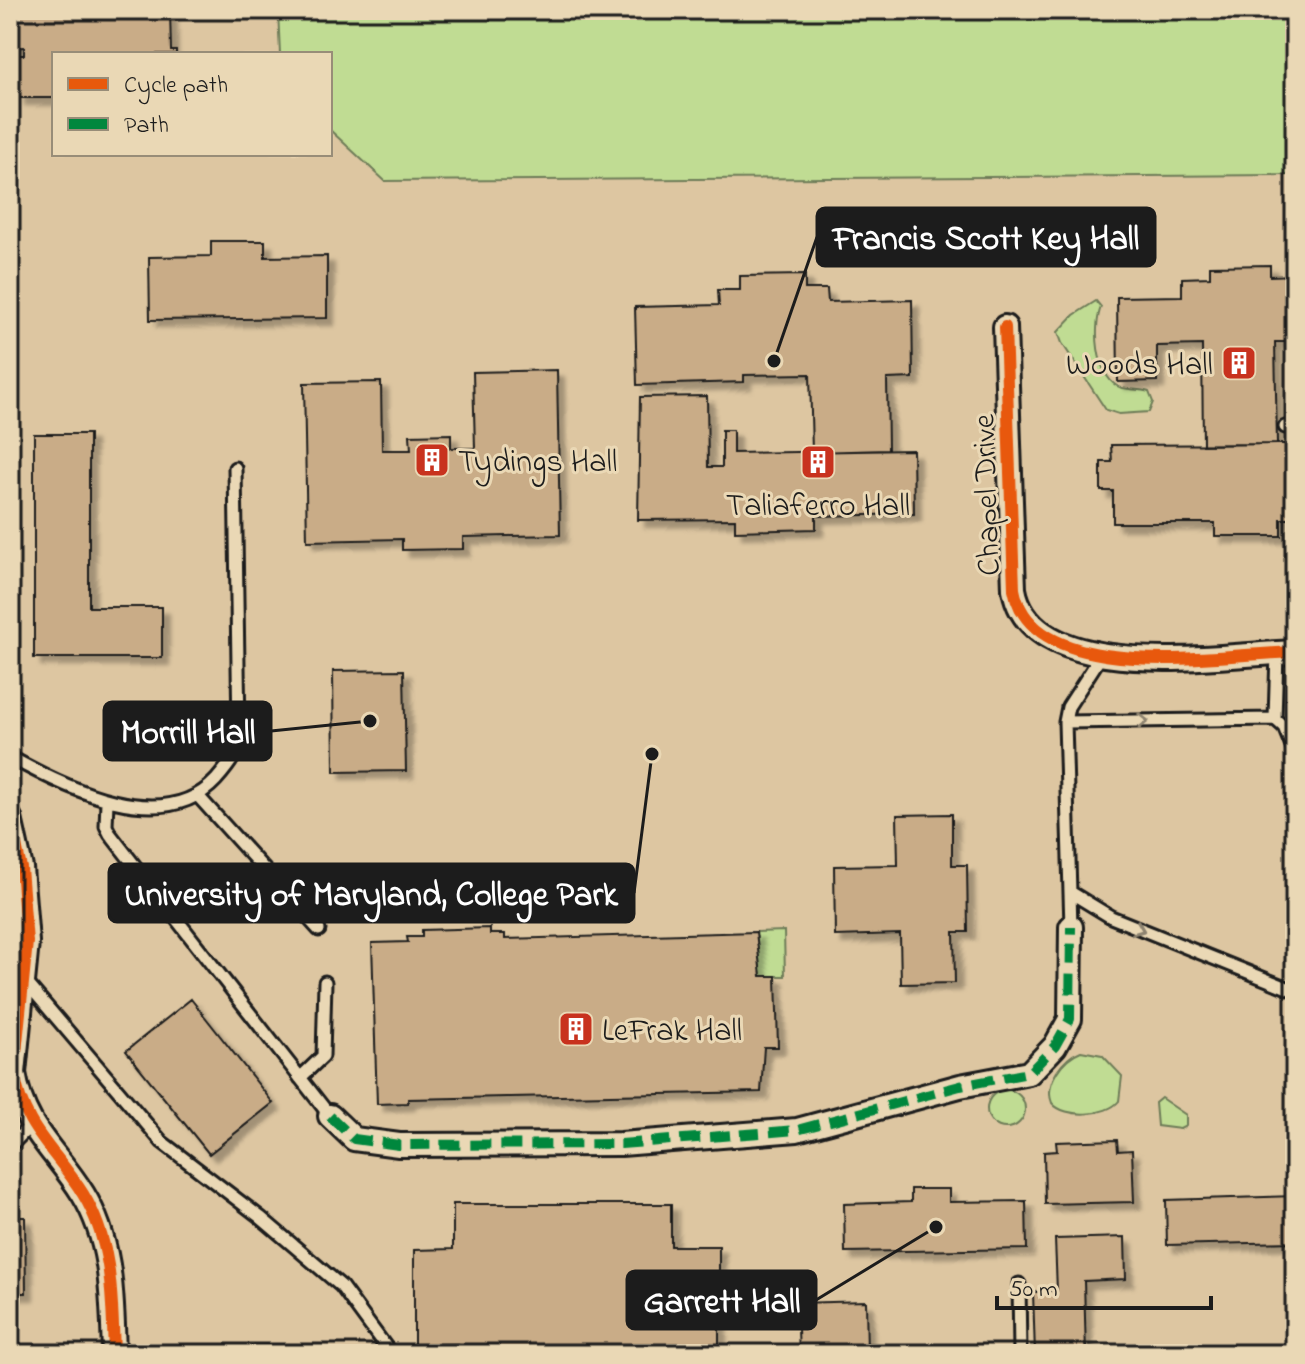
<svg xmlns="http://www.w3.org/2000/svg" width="1305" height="1364" viewBox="0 0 1305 1364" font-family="'Indie Flower',sans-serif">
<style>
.built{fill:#ddc6a1;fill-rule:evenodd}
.green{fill:#c0dc93;stroke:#6e7c58;stroke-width:2}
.building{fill:#c9ac87;stroke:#1c1c1c;stroke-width:2;filter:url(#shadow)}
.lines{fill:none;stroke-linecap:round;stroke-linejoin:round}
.lane-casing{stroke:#1c1c1c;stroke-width:17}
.street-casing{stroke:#1c1c1c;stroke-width:28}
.lane{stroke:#ead8b5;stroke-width:11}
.street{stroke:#ead8b5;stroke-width:22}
.quiet{stroke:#00873e;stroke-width:10;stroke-dasharray:20 10;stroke-linecap:butt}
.cycleway-casing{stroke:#ead8b5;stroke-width:17}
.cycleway{stroke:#e8590c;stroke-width:12}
.oneway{stroke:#8d8370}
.labels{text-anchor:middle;stroke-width:6;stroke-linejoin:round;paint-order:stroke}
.poi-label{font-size:32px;fill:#1c1c1c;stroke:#ead8b5;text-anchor:start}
.street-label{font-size:32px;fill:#1c1c1c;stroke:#ead8b5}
.leader{fill:none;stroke:#1c1c1c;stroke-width:3}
.callout-dot{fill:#1c1c1c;stroke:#ead8b5;stroke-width:3}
.callout{fill:#1c1c1c;stroke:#1c1c1c;stroke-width:3}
.callout-label{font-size:34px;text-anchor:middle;font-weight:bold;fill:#fff}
</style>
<defs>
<filter id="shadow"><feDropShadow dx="7" dy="7" stdDeviation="2" flood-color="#0004"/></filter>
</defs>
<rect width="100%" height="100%" fill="#ebd5b1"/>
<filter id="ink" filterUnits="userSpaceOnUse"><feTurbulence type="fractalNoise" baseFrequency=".0125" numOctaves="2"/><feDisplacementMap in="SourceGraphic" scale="16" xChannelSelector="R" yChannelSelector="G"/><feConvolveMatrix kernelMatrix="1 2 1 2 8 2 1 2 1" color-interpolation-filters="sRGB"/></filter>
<g filter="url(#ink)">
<path class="built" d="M10,10H1295V1354H10ZM54,54H330V154H54Z"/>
<path class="green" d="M278,10H1295V175L385,181L330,130V54H280Z
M1096,301L1101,307C1093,327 1096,373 1117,386C1125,391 1139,388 1149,392L1153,402L1149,412L1119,414L1106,410L1062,343L1058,332L1074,315Z
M784,931L785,976H761L756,932Z
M1081,1051L1102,1055L1122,1076L1119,1101C1107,1116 1065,1119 1052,1103C1044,1083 1063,1058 1081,1051Z
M987 1109a19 19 0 1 1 38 0a19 19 0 1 1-38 0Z
M1161,1098L1186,1115V1126L1180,1129L1157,1126L1155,1103Z"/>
<path class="building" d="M10,10H170L171,51H176V54H54V98H18L17,55H24V47L10,48Z
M211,241H265V257L327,256V318L150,320L149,257L211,256Z
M1270,265V276L1295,275V342H1275L1277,444L1203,445L1202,345L1157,346V381L1118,382L1117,297L1182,296V278L1210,277V266Z
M805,275V289H827L828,302L912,300L913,378L887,379L888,450L812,452L810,374L744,375V382L637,385L635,307L719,305L718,290H740V276Z
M557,370L560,535L463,537V549L402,550V539L307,541L304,383L381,382L382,450H411L410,435L451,434V448H475L473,372Z
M707,396L708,467H722V430H733V453L913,450L914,514L816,516V529L778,530L735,531V519L638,520L640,397Z
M34,434H89V607H162V658H34Z
M1277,444H1295V519H1281V536H1215V523H1113V491H1101V462H1112L1111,445Z
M404,670L406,771L334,772L333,671Z
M952,814V865H967L968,932H954L955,983L901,984L900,934L835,936L834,866L898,865L897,815Z
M490,928V934H505V939L756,932L761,976H776L778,1047H764L761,1092L408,1099V1103L377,1104L372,943L408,942L407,937H422V930Z
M191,999L273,1103L209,1154L126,1051Z
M1117,1140L1118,1151L1132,1150L1134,1202L1045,1204L1044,1152L1057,1151L1056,1142Z
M911,1189H949V1202L1026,1201L1027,1249L845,1252L844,1204L911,1202Z
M1295,1196V1242L1167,1245L1166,1200Z
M453,1204H671V1246H719V1354H457V1344L414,1345V1250L453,1249Z
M10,1217H25L26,1293H10Z
M1125,1237L1126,1279L1084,1281L1086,1354H1035L1033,1292L1057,1291L1055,1239Z
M1295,1280V1354H1291V1281Z
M866,1301L867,1354H799L797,1303Z
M288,1345L289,1352L302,1351L303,1354H177L192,1352V1349L231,1347V1352H252L251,1346Z"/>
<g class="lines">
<defs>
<path id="lane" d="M1285,427L1295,425
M1275,719L1277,652
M1065,722L1275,719L1284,727L1295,754
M10,757C64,787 163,837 216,780C230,764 239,753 239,732L235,468
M198,796L319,930
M107,801L106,826L110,834L330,1116
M1070,892L1111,917L1295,991
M1071,927L1065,722L1068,707L1101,656
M26,982L162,1142L260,1217L341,1286L391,1354
M300,1078L323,1056L325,982
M10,1146L31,1125
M1019,1284L1020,1354"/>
<path id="street" d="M1005,327L1014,589C1031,687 1223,654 1295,652
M10,818L21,868L27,942L14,1073C23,1129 56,1150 83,1194C113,1243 112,1299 114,1354
M330,1116L354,1139L399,1145L621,1144L797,1130L960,1086L1029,1073L1055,1046L1070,1019L1071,927"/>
</defs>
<use href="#lane" class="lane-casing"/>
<use href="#street" class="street-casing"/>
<use href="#lane" class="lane"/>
<use href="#street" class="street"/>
<path class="quiet" d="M330,1116L354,1139L399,1145L621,1144L797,1130L960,1086L1029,1073L1055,1046L1070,1019L1071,927"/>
<defs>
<path id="cycleway" d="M1005,327L1014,589C1031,687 1223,654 1295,652
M10,818L21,868L27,942L14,1073C23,1129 56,1150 83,1194C113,1243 112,1299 114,1354"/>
</defs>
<use href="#cycleway" class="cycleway-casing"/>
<use href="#cycleway" class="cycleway"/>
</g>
<defs><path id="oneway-chevron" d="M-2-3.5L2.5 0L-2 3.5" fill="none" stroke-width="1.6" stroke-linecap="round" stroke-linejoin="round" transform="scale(2)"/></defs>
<g class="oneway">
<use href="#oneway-chevron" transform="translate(1143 721) rotate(-1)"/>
<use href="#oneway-chevron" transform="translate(1139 929) rotate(22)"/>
</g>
</g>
<defs>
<symbol id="building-square" viewBox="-11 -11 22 22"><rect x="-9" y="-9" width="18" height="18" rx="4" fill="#c8321e" stroke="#ead8b5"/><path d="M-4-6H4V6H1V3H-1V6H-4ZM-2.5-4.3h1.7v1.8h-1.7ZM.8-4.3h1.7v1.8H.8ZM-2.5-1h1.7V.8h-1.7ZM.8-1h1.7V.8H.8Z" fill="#fff"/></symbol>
</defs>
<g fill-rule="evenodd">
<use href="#building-square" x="1219" y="343" width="40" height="40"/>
<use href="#building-square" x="412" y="440" width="40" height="40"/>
<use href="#building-square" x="798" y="442" width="40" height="40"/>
<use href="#building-square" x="556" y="1009" width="40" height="40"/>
</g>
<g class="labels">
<g class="poi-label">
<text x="1213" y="374" text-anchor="end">Woods Hall</text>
<text x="458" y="471">Tydings Hall</text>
<text x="818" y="515" text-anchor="middle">Taliaferro Hall</text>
<text x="602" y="1040">LeFrak Hall</text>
</g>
<g class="street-label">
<text transform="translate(985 495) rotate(-92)" y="11">Chapel Drive</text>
</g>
</g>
<path class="leader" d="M774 361L817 237M370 721L271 731M652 754L634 893M936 1227L816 1300"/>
<g class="callout-dot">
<circle cx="774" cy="361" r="8"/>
<circle cx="370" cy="721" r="8"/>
<circle cx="652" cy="754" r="8"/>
<circle cx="936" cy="1227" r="8"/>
</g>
<g class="callout">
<rect x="817" y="208" width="338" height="58" rx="8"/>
<rect x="104" y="702" width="167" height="58" rx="8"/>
<rect x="109" y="864" width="525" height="58" rx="8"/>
<rect x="627" y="1271" width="189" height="58" rx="8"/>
</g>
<g class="callout-label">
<text x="986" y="249">Francis Scott Key Hall</text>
<text x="188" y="743">Morrill Hall</text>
<text x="371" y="905">University of Maryland, College Park</text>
<text x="722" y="1312">Garrett Hall</text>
</g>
<rect width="1305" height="1364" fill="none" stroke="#ead8b5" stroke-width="40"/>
<rect x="20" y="20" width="1265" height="1324" fill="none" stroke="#1c1c1c" stroke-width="3" filter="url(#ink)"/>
<rect x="52" y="52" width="280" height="104" fill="#ead8b5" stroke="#988d78" stroke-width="2"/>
<rect x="68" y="78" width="40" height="12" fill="#e8590c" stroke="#988d78" stroke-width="2"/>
<text x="124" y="92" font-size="24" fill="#1c1c1c">Cycle path</text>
<rect x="68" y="118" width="40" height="12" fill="#00873e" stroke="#988d78" stroke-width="2"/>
<text x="124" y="132" font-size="24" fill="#1c1c1c">Path</text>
<path d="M997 1296v12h214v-12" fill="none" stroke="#1c1c1c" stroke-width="4"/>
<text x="1009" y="1296" font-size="24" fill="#1c1c1c" stroke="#ead8b5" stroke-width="6" paint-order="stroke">50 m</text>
</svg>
